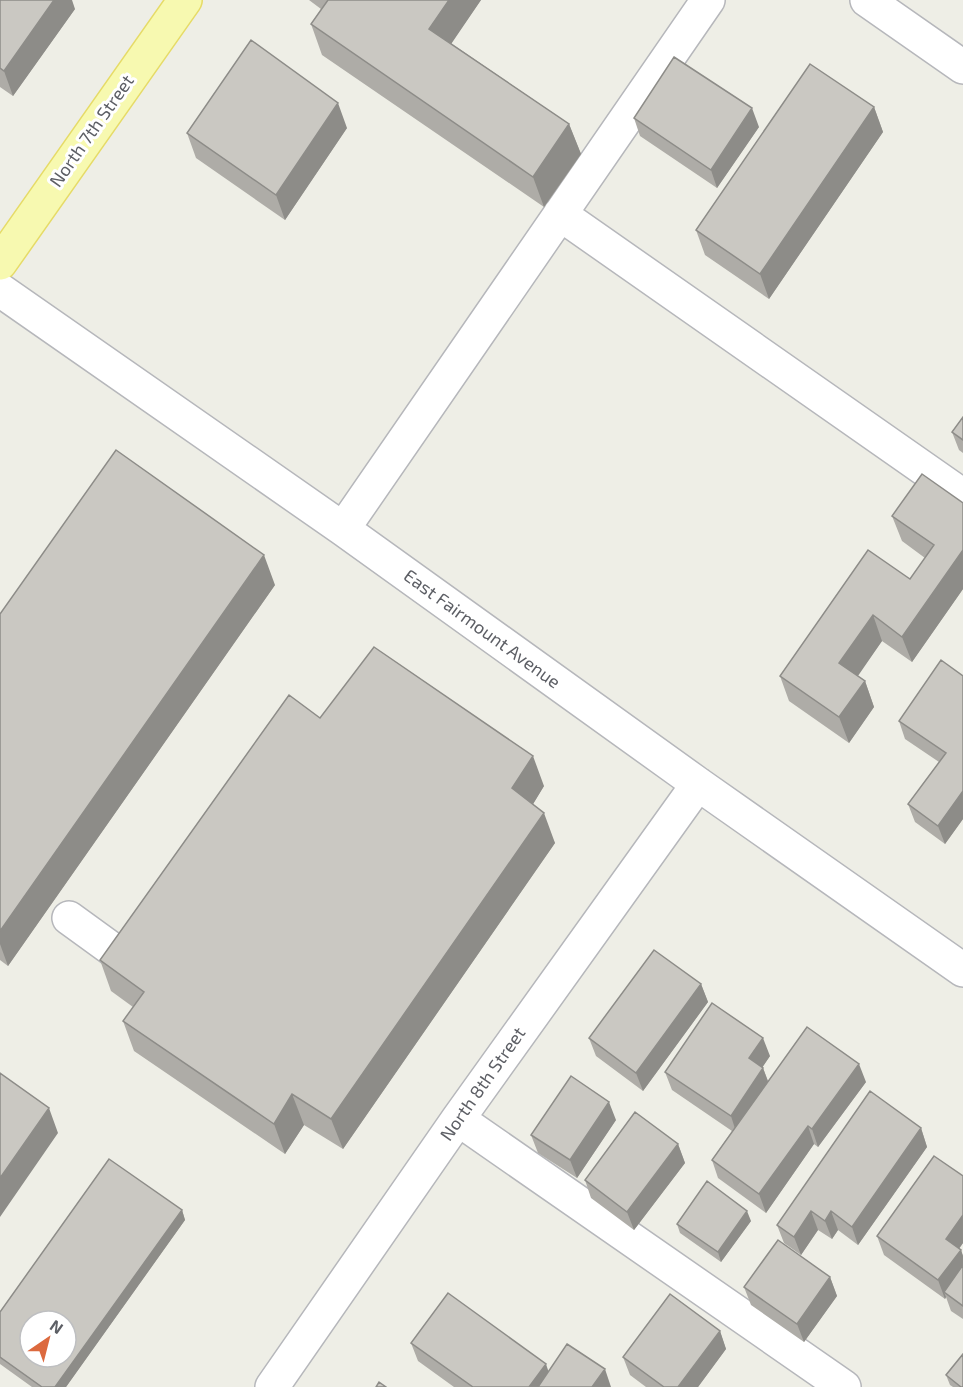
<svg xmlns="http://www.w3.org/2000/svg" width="963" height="1387" viewBox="0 0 963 1387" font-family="'Exo 2',sans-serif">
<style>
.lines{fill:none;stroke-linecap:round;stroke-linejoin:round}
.minor-casing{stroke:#b6b7bb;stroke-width:36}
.major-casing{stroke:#e6db67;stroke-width:36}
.minor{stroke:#fff;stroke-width:33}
.major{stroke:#f7f9b0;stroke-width:33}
.wall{fill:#aeaca7}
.shaded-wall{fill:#8d8c88}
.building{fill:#cac8c2;stroke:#8d8c88;stroke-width:1.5;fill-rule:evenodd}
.labels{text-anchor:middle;stroke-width:6;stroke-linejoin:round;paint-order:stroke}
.street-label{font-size:18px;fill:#5d5f65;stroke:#fff}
</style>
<rect width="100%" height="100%" fill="#eeeee6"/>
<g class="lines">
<defs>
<path id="minor" d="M867,0L963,67
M560,214L963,496
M0,290L343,529L698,784L963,970
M343,529L708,0
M69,918L131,963
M458,1119L844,1387
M272,1387L458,1119L698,784"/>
<path id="major" d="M0,263L185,0"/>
</defs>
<use href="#minor" class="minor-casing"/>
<use href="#major" class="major-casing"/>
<use href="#minor" class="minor"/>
<use href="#major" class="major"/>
</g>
<path class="wall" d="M0,0L75,9L13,96L0,87Z
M309,0H481L451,43L569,124L581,154L544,207L322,55L311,24L321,9Z
M874,107L883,132L769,299L705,255L696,230Z
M634,118L759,127L717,188L640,136Z
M347,128L285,220L196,158L187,133Z
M963,417V453L959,450L952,432Z
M963,503V589L912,662L882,641L857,676L865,681L874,707L849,743L789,701L780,676L910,579L925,558L902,541L892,516Z
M275,585L8,966L0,960V614Z
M963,676V819L945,844L915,822L908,804L939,762L905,739L899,721Z
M320,718L544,786L533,804L555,843L343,1149L304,1125L285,1154L134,1051L123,1021L133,1007L111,991L100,960Z
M701,984L708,1002L643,1091L596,1056L589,1038Z
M770,1056L762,1067L763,1068L768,1081L866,1082L818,1147L814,1144L766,1213L718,1178L712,1160L732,1131L672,1090L665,1072Z
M616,1120L577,1178L538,1153L531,1135Z
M921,1128L927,1147L858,1245L838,1230L832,1239L818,1230L801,1255L784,1243L777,1225Z
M678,1144L685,1163L634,1230L591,1198L585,1180Z
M963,1176V1243L959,1249L961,1250L963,1256V1319L951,1311L946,1297L945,1299L884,1255L877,1236Z
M182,1210L185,1220L66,1387H32L0,1364V1312Z
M751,1221L721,1262L680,1233L677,1224Z
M830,1277L837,1296L804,1342L751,1305L744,1287Z
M720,1331L726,1349L698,1387H646L630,1375L623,1357Z
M411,1343L548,1371L611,1387H454L418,1361Z
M946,1375L963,1387H953L950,1385Z"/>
<path class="shaded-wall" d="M54,0H72L75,9L13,96L4,71Z
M449,0H481L441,59L429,29Z
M338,103L347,128L285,220L276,195Z
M874,107L883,132L769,299L760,274Z
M752,108L759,127L717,188L711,170Z
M569,124L581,154L544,207L533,177Z
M963,550V589L912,662L902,637Z
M264,555L275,585L8,966L0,944V931Z
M873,615L882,641L849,689L839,663Z
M865,681L874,707L849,743L839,717Z
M533,756L544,786L524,819L512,788Z
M963,791V819L945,844L938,826Z
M544,813L555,843L343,1149L331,1119Z
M701,984L708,1002L643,1091L636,1073Z
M763,1038L770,1056L756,1077L749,1058Z
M859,1064L866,1082L818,1147L812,1129Z
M763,1068L770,1087L737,1135L731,1116Z
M292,1094L304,1125L285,1154L274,1124Z
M609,1102L616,1120L577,1178L570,1160Z
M49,1108L58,1133L0,1217V1178Z
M808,1126L814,1144L766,1213L759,1194Z
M921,1128L927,1147L858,1245L852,1227Z
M678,1144L685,1163L634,1230L627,1212Z
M182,1210L185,1220L66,1387H55Z
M747,1211L751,1221L721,1262L718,1252Z
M811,1211L818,1230L801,1255L794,1237Z
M831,1211L838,1230L832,1239L825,1221Z
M963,1215V1243L952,1258L946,1239Z
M961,1250L963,1256V1274L944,1292L946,1297L945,1299L938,1280Z
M830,1277L837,1296L804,1342L797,1324Z
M720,1331L726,1349L698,1387H678Z
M546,1364L552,1382L549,1387H529Z
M605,1369L611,1387H592Z"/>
<path class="building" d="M0,0H54L4,71L0,68Z
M328,0H449L429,29L569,124L533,177L311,24Z
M251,40L338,103L276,195L187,133Z
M674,57L752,108L711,170L634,118Z
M810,64L874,107L760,274L696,230Z
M963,417V440L952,432Z
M116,450L264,555L0,931V614Z
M922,474L963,503V550L902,637L873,615L839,663L865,681L839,717L780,676L868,550L910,579L934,545L892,516Z
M374,647L533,756L512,788L544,813L331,1119L292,1094L274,1124L123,1021L144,992L100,960L289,695L320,718Z
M941,660L963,676V791L938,826L908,804L946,753L899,721Z
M654,950L701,984L636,1073L589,1038Z
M712,1003L763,1038L749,1058L763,1068L731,1116L665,1072Z
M807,1027L859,1064L812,1129L808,1126L759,1194L712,1160Z
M0,1073L49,1108L0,1178Z
M571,1076L609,1102L570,1160L531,1135Z
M870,1091L921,1128L852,1227L831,1211L825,1221L811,1211L794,1237L777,1225Z
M635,1112L678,1144L627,1212L585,1180Z
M934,1156L963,1176V1215L946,1239L961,1250L938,1280L877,1236Z
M109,1159L182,1210L55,1387H42L0,1357V1312ZM30,1321H66V1357H30Z
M707,1181L747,1211L718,1252L677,1224Z
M778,1240L830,1277L797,1324L744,1287Z
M963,1265V1306L944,1292Z
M448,1293L546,1364L529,1387H473L411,1343Z
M670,1294L720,1331L678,1387H664L623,1357Z
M567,1344L605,1369L592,1387H538Z
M963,1354V1387H961L946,1375Z
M379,1382L386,1387H376Z"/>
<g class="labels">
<g class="street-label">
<text transform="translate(92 131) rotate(-55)" y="6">North 7th Street</text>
<text transform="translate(482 629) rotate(36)" y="6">East Fairmount Avenue</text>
<text transform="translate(483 1084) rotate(-55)" y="6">North 8th Street</text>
</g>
</g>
<g transform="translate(48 1339) rotate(35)"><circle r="28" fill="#ffffff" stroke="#bebfc1" stroke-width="1.5"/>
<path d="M0-4.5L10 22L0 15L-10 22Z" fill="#dc693e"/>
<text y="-9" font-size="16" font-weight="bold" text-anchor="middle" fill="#5d5f65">N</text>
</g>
</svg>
